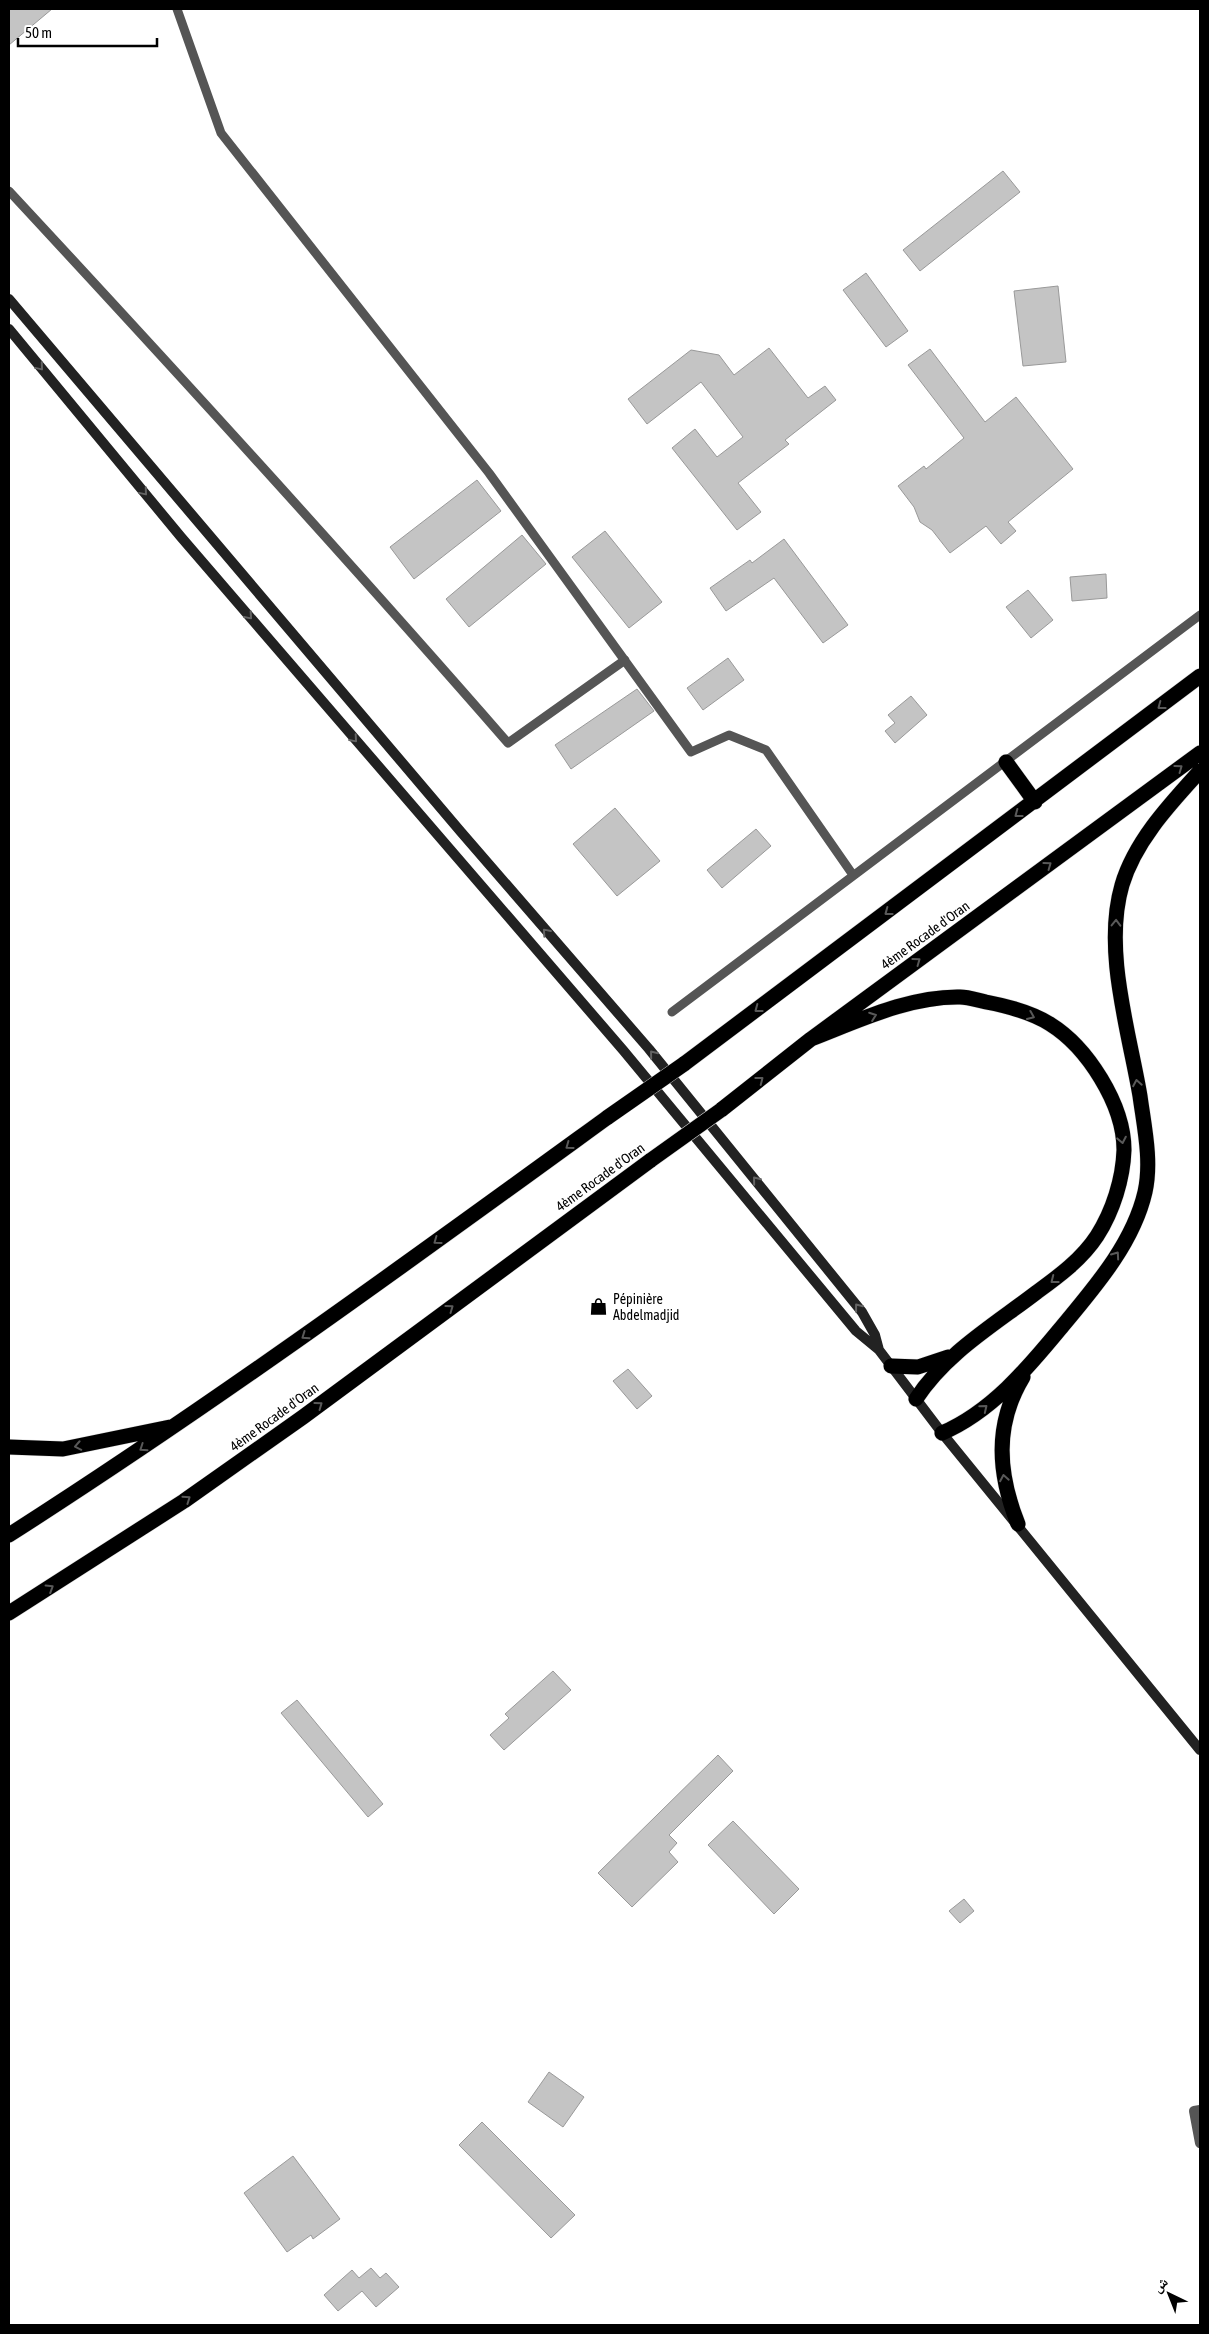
<svg xmlns="http://www.w3.org/2000/svg" width="1209" height="2334" viewBox="0 0 1209 2334" font-family="'Asap Condensed','Noto Naskh Arabic',sans-serif">
<style>
.building{fill:#c4c4c4;stroke:#999}
.lines{fill:none;stroke-linecap:round;stroke-linejoin:round}
.motorway-casing{stroke:#dbdbdb;stroke-width:16}
.service{stroke:#555;stroke-width:9}
.minor{stroke:#555;stroke-width:10}
.secondary{stroke:#222;stroke-width:10}
.motorway{stroke:#000;stroke-width:15}
.motorway-bridge-casing{stroke:#dbdbdb;stroke-width:16;stroke-linecap:butt}
.motorway-bridge{stroke:#000;stroke-width:15}
.oneway{stroke:#646464}
.oneway2{stroke:#595959}
.labels{text-anchor:middle;stroke-width:4.5;stroke-linejoin:round;paint-order:stroke}
.street-label{font-size:14px;fill:#000;stroke:#fff}
.poi-label{font-size:14px;fill:#000;stroke:#fff;text-anchor:start}
</style>
<rect width="100%" height="100%" fill="#fff"/>
<path class="building" d="M9,9H52L9,45Z
M1003,171L1020,192L920,271L903,250Z
M866,273L908,331L886,347L843,290Z
M1058,286L1066,362L1023,366L1014,291Z
M769,348L808,398L825,386L836,400L785,440L789,444L738,483L761,512L737,530L672,448L695,429L717,457L743,437L701,382L647,424L628,399L691,350L719,355L734,375Z
M930,349L985,422L1016,397L1073,469L1008,522L1016,531L1001,544L986,526L950,553L932,530L920,522L914,507L898,486L924,466L926,469L964,438L908,365Z
M477,480L501,511L414,579L390,547Z
M605,531L662,602L629,628L572,557Z
M522,535L546,564L469,627L446,599Z
M784,539L848,625L823,643L774,578L726,611L710,588L750,560L752,563Z
M1106,574L1107,598L1072,601L1070,577Z
M1028,590L1053,620L1031,638L1006,607Z
M728,658L744,680L703,710L687,688Z
M637,689L654,711L571,769L555,745Z
M911,696L927,715L895,743L885,731L895,723L888,715Z
M615,808L660,861L617,896L573,844Z
M756,829L771,846L722,888L707,870Z
M628,1369L652,1396L637,1409L613,1381Z
M553,1671L571,1690L504,1750L490,1735L509,1718L505,1714Z
M297,1700L383,1804L368,1817L281,1713Z
M718,1755L733,1771L669,1835L677,1843L669,1852L678,1862L632,1907L598,1873Z
M733,1821L799,1889L774,1914L708,1845Z
M964,1899L974,1911L960,1923L949,1911Z
M549,2072L584,2097L563,2127L528,2102Z
M482,2122L575,2215L551,2238L459,2145Z
M293,2156L340,2219L313,2239L311,2235L287,2252L244,2193Z
M371,2268L380,2278L386,2273L399,2287L376,2307L362,2291L338,2311L324,2295L352,2270L359,2278Z"/>
<g class="lines">
<defs>
<path id="motorway" d="M1006,762L1035,802
M811,1039C858,1021 909,996 960,997C968,997 977,1000 986,1002C1007,1006 1031,1012 1050,1024C1087,1047 1124,1104 1124,1150C1123,1179 1113,1211 1097,1236C1082,1259 1059,1276 1037,1292C994,1325 946,1353 916,1399
M684,1064L1200,676
M721,1110L811,1039L1200,753
M891,1366L918,1367L948,1357
M942,1433C991,1412 1027,1369 1060,1329C1094,1288 1133,1244 1145,1192C1152,1161 1144,1126 1140,1096C1129,1031 1103,950 1122,885C1135,841 1170,804 1200,771
M9,1447L63,1449L170,1427
M1018,1524C998,1474 994,1425 1023,1377
M9,1535C214,1404 411,1260 608,1117
M9,1613L184,1501L303,1417L651,1160"/>
</defs>
<use href="#motorway" class="motorway-casing"/>
<path class="service" d="M177,9L221,133L489,473L691,752L729,735L766,750L853,875
M9,191C178,373 345,556 508,743L625,660
M672,1012L1200,615"/>
<path class="minor" d="M1200,2110L1194,2111L1200,2143"/>
<path class="secondary" d="M9,299L461,832L649,1049L862,1312L875,1335L879,1350
M9,329L181,537L623,1050L856,1331L879,1350L942,1433L1200,1750"/>
<use href="#motorway" class="motorway"/>
<defs>
<path id="motorway-bridge" d="M608,1117L684,1064
M651,1160L721,1110"/>
</defs>
<use href="#motorway-bridge" class="motorway-bridge-casing"/>
<use href="#motorway-bridge" class="motorway-bridge"/>
</g>
<defs><path id="oneway-chevron" d="M-2-3.5L2.5 0L-2 3.5" fill="none" stroke-width="1.6" stroke-linecap="round" stroke-linejoin="round" transform="scale(1.25)"/></defs>
<g class="oneway">
<use href="#oneway-chevron" transform="translate(40 367) rotate(50)"/>
<use href="#oneway-chevron" transform="translate(144 492) rotate(50)"/>
<use href="#oneway-chevron" transform="translate(249 616) rotate(49)"/>
<use href="#oneway-chevron" transform="translate(354 739) rotate(49)"/>
<use href="#oneway-chevron" transform="translate(546 932) rotate(-131)"/>
<use href="#oneway-chevron" transform="translate(653 1054) rotate(-129)"/>
<use href="#oneway-chevron" transform="translate(756 1180) rotate(-129)"/>
<use href="#oneway-chevron" transform="translate(858 1307) rotate(-128)"/>
</g>
<g class="oneway2">
<use href="#oneway-chevron" transform="translate(1161 706) rotate(143)"/>
<use href="#oneway-chevron" transform="translate(1179 768) rotate(-36)"/>
<use href="#oneway-chevron" transform="translate(1018 814) rotate(143)"/>
<use href="#oneway-chevron" transform="translate(1048 865) rotate(-36)"/>
<use href="#oneway-chevron" transform="translate(888 912) rotate(143)"/>
<use href="#oneway-chevron" transform="translate(1116 923) rotate(-89)"/>
<use href="#oneway-chevron" transform="translate(917 961) rotate(-36)"/>
<use href="#oneway-chevron" transform="translate(758 1009) rotate(143)"/>
<use href="#oneway-chevron" transform="translate(873 1016) rotate(-20)"/>
<use href="#oneway-chevron" transform="translate(1031 1016) rotate(23)"/>
<use href="#oneway-chevron" transform="translate(760 1080) rotate(-38)"/>
<use href="#oneway-chevron" transform="translate(1137 1083) rotate(-100)"/>
<use href="#oneway-chevron" transform="translate(1122 1140) rotate(79)"/>
<use href="#oneway-chevron" transform="translate(569 1146) rotate(144)"/>
<use href="#oneway-chevron" transform="translate(437 1241) rotate(144)"/>
<use href="#oneway-chevron" transform="translate(1116 1255) rotate(-55)"/>
<use href="#oneway-chevron" transform="translate(1054 1280) rotate(142)"/>
<use href="#oneway-chevron" transform="translate(450 1308) rotate(-36)"/>
<use href="#oneway-chevron" transform="translate(305 1336) rotate(145)"/>
<use href="#oneway-chevron" transform="translate(319 1405) rotate(-36)"/>
<use href="#oneway-chevron" transform="translate(984 1408) rotate(-39)"/>
<use href="#oneway-chevron" transform="translate(78 1446) rotate(169)"/>
<use href="#oneway-chevron" transform="translate(143 1448) rotate(146)"/>
<use href="#oneway-chevron" transform="translate(1004 1478) rotate(-100)"/>
<use href="#oneway-chevron" transform="translate(187 1499) rotate(-35)"/>
<use href="#oneway-chevron" transform="translate(50 1588) rotate(-32)"/>
</g>
<defs>
<symbol id="shop-bare" viewBox="-9 -9 18 18"><path d="M-5-2.5h2.3a2.7 3.5 0 0 1 5.4 0H5L5.5 6h-11ZM-1.5-2.5h3a1.5 2.3 0 0 0-3 0Z" fill="#000" stroke="#fff" stroke-width="2.5" paint-order="stroke"/></symbol>
</defs>
<g fill-rule="evenodd">
<use href="#shop-bare" x="586" y="1294" width="25" height="25"/>
</g>
<g class="labels">
<g class="street-label">
<text transform="translate(925 935) rotate(-36)" y="5">4ème Rocade d'Oran</text>
<text transform="translate(600 1177) rotate(-36)" y="5">4ème Rocade d'Oran</text>
<text transform="translate(274 1417) rotate(-36)" y="5">4ème Rocade d'Oran</text>
</g>
<g class="poi-label">
<text x="613" y="1304">Pépinière<tspan x="613" dy="16">Abdelmadjid</tspan></text>
</g>
</g>
<rect width="1209" height="2334" fill="none" stroke="#000000" stroke-width="20"/>
<g transform="translate(1169 2294) rotate(317)" stroke="#ffffff" stroke-width="4" paint-order="stroke">
<path d="M0-4L9 19L0 12L-9 19Z" fill="#000000"/>
<text y="-8" font-size="14" font-weight="bold" text-anchor="middle" fill="#000000">ش</text>
</g>
<path d="M18 38v8h139v-8" fill="none" stroke="#000000" stroke-width="2.5"/>
<text x="25" y="38" font-size="15" fill="#000000" stroke="#ffffff" stroke-width="4" paint-order="stroke">50 m</text>
</svg>
